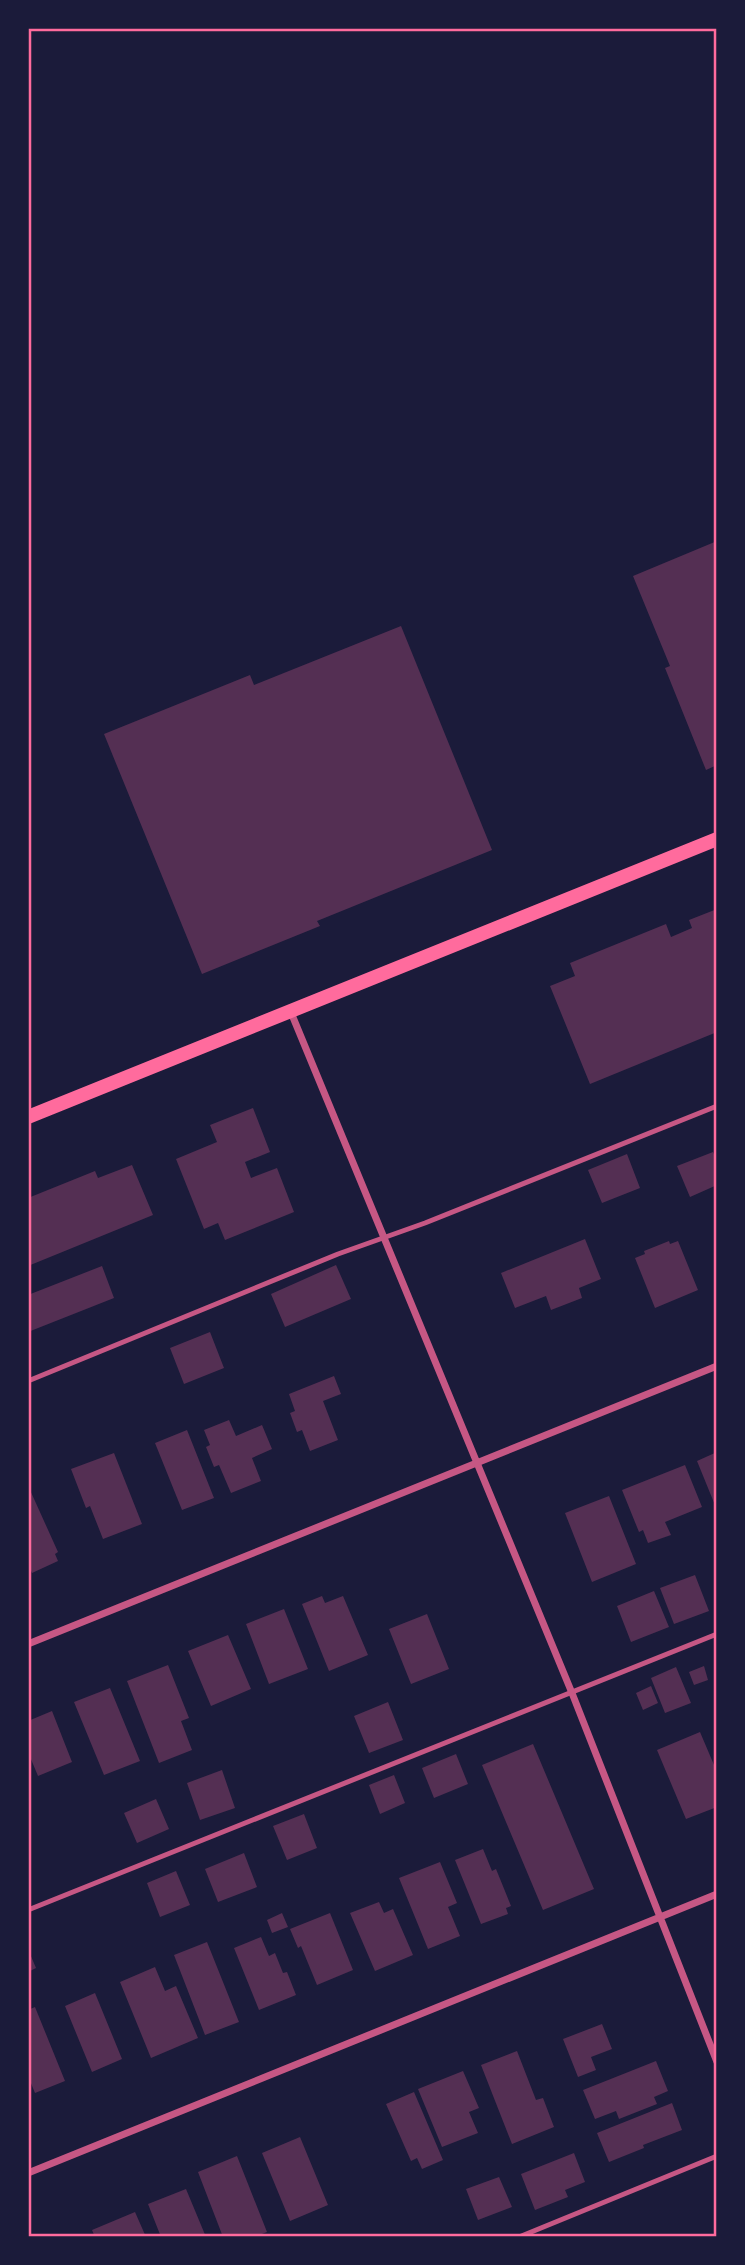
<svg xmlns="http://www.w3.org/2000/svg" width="745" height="2265" viewBox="0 0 745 2265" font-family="'Public Sans',sans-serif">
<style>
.building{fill:#542f53}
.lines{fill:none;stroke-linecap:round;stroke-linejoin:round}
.service{stroke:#c65784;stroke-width:5}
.minor{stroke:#c65784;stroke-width:7}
.secondary{stroke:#ff6b9d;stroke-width:14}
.neatline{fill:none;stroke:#ff6b9d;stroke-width:2.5}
</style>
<rect width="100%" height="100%" fill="#1b1b3a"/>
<path class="building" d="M717,541V765L706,770L665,668L670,666L633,576Z
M401,626L492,850L317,921L320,926L202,974L104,734L250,675L254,685Z
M717,909V1032L590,1084L550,986L575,976L570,963L666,924L671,937L692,928L689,920Z
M253,1108L270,1152L245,1162L251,1178L277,1168L294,1212L225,1240L218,1223L204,1229L176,1159L217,1142L210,1125Z
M713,1152L717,1161V1185L690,1197L677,1166Z
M627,1154L640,1188L602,1203L588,1170Z
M132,1165L153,1215L28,1266V1207L31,1206L28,1198L95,1171L98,1178Z
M585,1239L601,1279L579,1288L582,1298L551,1310L546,1296L515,1308L501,1273Z
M669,1241L670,1244L678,1241L698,1290L655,1308L635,1258L645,1254L644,1251Z
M336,1265L351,1299L285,1327L271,1294Z
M102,1266L114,1298L28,1332V1295Z
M210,1332L224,1368L184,1384L170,1348Z
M334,1376L341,1394L323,1401L338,1440L310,1451L302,1430L297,1432L290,1413L295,1411L289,1394Z
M229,1420L236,1436L262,1425L272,1449L252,1458L261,1481L231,1493L219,1465L214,1467L206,1447L210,1445L204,1430Z
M187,1430L214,1498L182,1510L155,1443Z
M717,1452V1510L697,1461Z
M114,1453L142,1524L103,1539L90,1506L86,1508L71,1469Z
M685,1465L702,1507L665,1522L671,1535L648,1543L643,1530L639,1532L622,1490Z
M30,1490L58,1552L55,1554L58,1561L32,1573L28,1564V1491Z
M609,1496L636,1564L592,1582L565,1513Z
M695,1575L709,1611L674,1624L660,1588Z
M654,1591L669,1627L631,1642L617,1606Z
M322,1596L325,1603L343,1596L368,1655L329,1671L302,1604Z
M284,1609L308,1669L269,1684L246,1624Z
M427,1614L449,1669L411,1684L389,1629Z
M228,1635L251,1689L211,1706L188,1651Z
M168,1665L189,1718L181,1721L192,1750L159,1763L127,1681Z
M704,1666L708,1680L694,1685L689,1672Z
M676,1667L691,1703L665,1713L651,1678Z
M651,1686L658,1703L643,1710L636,1693Z
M110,1688L140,1761L104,1775L74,1702Z
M388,1702L403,1740L369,1753L354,1716Z
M52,1711L72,1762L38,1776L28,1752V1721Z
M700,1732L717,1772V1807L686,1819L657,1750Z
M533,1744L594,1889L543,1910L482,1765Z
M456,1754L468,1784L434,1798L422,1768Z
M222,1770L235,1808L200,1820L187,1783Z
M394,1775L405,1803L380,1814L369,1785Z
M156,1799L169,1829L137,1843L124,1813Z
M304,1814L317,1848L287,1860L273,1826Z
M483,1849L492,1871L496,1869L511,1906L506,1908L508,1914L481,1924L455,1860Z
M244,1853L257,1887L218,1902L205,1869Z
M440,1862L457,1903L448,1907L460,1936L428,1949L399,1878Z
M176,1871L190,1905L160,1917L147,1883Z
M379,1902L384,1913L393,1909L413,1955L375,1971L350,1913Z
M282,1913L288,1927L272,1933L267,1920Z
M330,1913L353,1970L317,1985L301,1946L298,1948L290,1929Z
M261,1937L269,1956L275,1953L283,1973L287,1972L296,1995L259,2010L234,1948Z
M207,1942L239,2022L205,2035L174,1955Z
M28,1949L36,1968L28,1972Z
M155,1967L165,1991L176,1986L198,2038L151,2058L120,1982Z
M95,1993L122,2059L92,2072L65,2006Z
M35,2007L65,2081L35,2093L28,2076V2010Z
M602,2024L612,2049L591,2057L596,2070L578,2077L563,2039Z
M517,2051L536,2100L543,2098L554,2127L512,2144L481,2065Z
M656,2061L668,2091L654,2097L657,2104L619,2119L616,2111L595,2119L583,2090Z
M463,2071L479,2108L469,2112L478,2133L442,2147L418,2089Z
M414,2092L443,2160L422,2169L417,2158L411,2161L386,2104Z
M672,2103L682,2130L643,2145L644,2148L609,2162L597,2133Z
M300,2137L328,2205L290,2221L262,2153Z
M574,2153L585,2182L565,2190L568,2197L535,2210L521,2174Z
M237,2156L267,2232L254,2237H223L198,2172Z
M499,2177L512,2207L478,2220L466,2189Z
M186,2189L206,2237H161L148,2204Z
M135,2212L146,2237H95L92,2230Z"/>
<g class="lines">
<path class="service" d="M28,1381L338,1254L425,1223L717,1106
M28,1910L717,1634
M519,2237L717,2156"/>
<path class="minor" d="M290,1010L572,1693L717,2062
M28,1644L717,1366
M28,2173L717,1894"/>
<path class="secondary" d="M28,1117L717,839"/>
</g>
<rect width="745" height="2265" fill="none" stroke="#1b1b3a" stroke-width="60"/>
<rect x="30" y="30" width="685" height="2205" class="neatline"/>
</svg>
